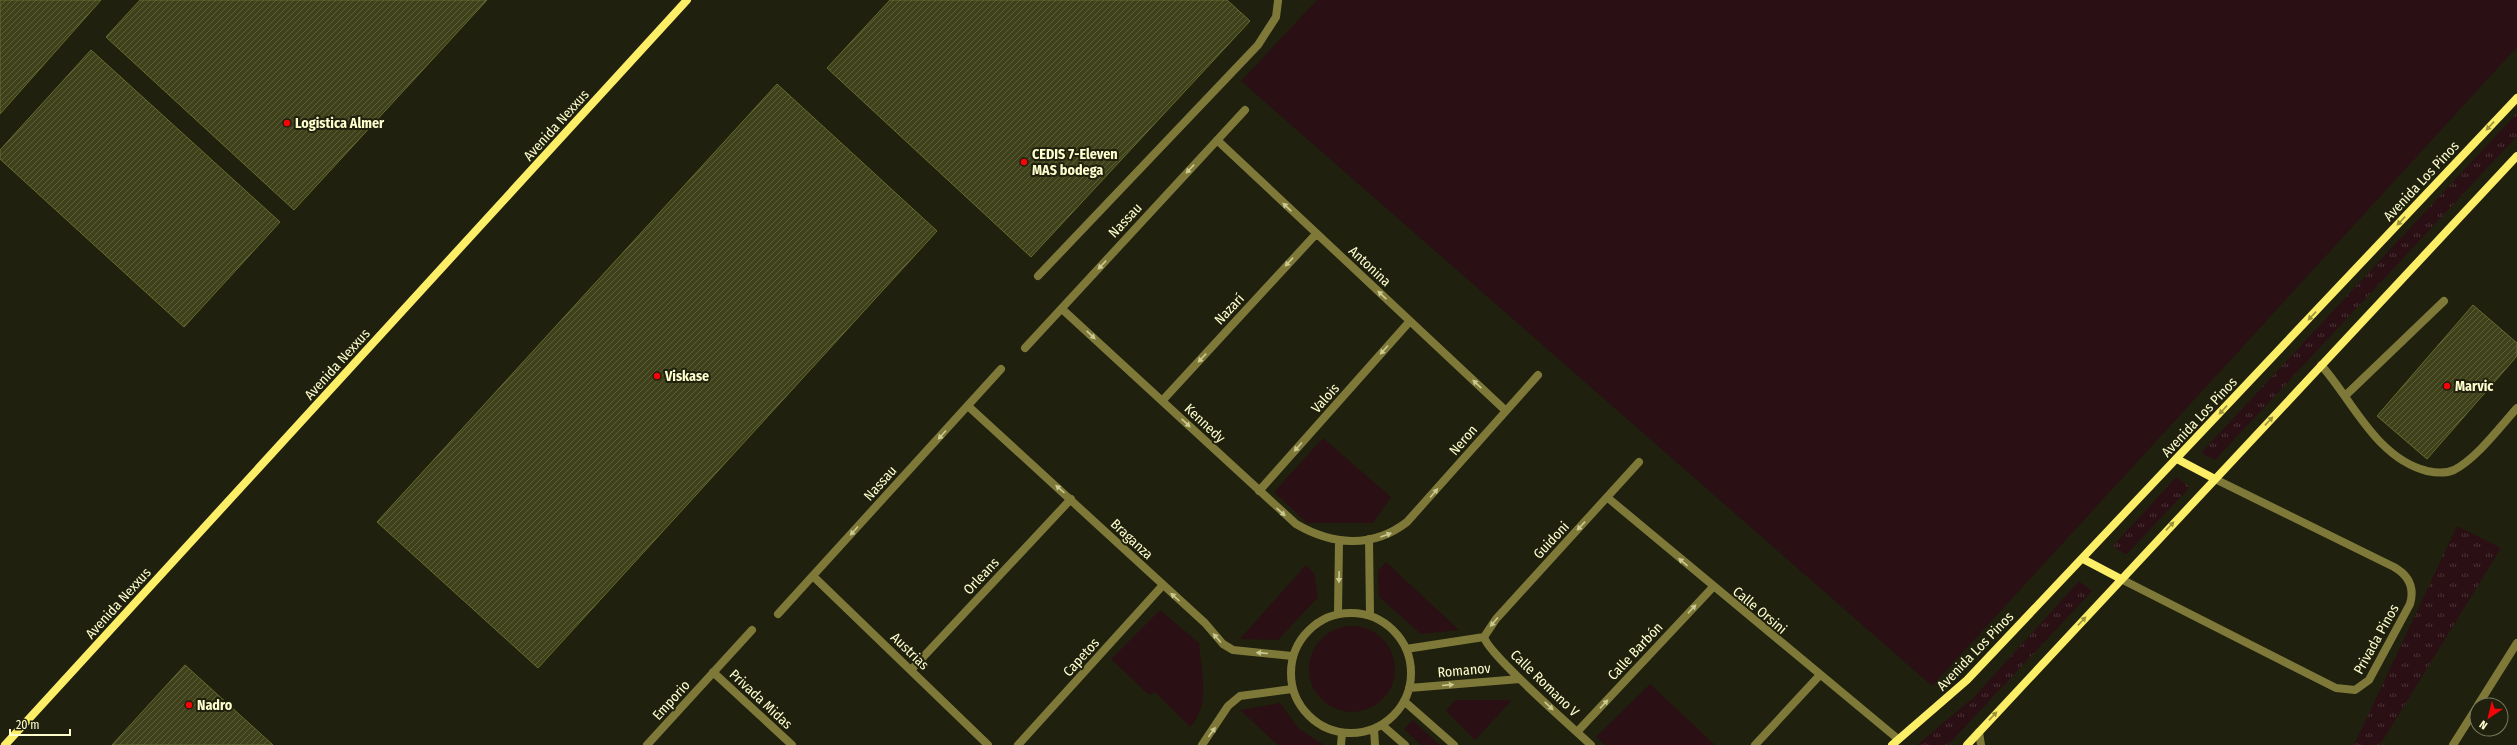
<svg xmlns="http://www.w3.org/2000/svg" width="2517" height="745" viewBox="0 0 2517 745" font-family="'Fira Sans Condensed',sans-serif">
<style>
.grass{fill:#2a1014}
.park{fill:url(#park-tufts)}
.building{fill:url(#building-hatch);stroke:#676d2c}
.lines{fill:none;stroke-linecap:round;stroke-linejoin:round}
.lane{stroke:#7f7939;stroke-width:8}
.street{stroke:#7f7939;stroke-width:8}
.secondary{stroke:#fcee66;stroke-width:8}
.oneway{fill:#99913e}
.oneway2{fill:#cbc992}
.poi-dot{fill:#f40408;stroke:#1f200d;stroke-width:1.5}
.labels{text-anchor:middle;stroke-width:4;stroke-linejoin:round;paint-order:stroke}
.poi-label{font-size:14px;font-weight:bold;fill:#fefece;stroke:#1f200d;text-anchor:start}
.street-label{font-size:14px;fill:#fefece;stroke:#1f200d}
</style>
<defs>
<pattern id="park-tufts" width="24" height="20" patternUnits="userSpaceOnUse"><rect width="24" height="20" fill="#2a1014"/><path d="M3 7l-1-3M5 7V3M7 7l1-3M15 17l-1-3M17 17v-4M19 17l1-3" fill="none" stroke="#4a3435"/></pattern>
<pattern id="building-hatch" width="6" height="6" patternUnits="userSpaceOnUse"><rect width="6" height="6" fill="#3e411a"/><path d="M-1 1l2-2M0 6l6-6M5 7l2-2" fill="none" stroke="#5b5e3a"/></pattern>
</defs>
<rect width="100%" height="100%" fill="#1f200d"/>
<path class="grass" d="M1317,0H2517V47L1932,686L1241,81Z
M1323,438L1391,497L1373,523H1307L1274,492Z
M1386,562L1459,630L1421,634L1379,597L1378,571Z
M1306,565L1314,573L1318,597L1278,640L1240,639Z
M1160,610L1199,643C1201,670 1211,707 1190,727L1155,692L1149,695L1111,659Z
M1309 669a43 43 0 1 1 86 0a43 43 0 1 1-86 0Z
M1650,684L1715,745H1605L1596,737Z
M1455,700H1512L1475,740L1446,711Z
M1280,703L1298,728L1324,745H1278L1240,710Z
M1413,720L1439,745H1421L1404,729Z"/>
<path class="park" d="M2517,113V136L2215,460L2201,453Z
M2176,477L2190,487L2126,555L2113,546Z
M2457,526L2501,548L2380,745H2354Z
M2079,581L2092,591L1948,745H1917L1974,697Z"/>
<path class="building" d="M0,0H101L0,114Z
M140,0H487L294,210L106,37Z
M890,0H1227L1250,21L1031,257L827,68Z
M91,50L280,222L184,327L0,159V150Z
M777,84L937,231L538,668L377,522Z
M2473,305L2517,343V356L2427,459L2377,416Z
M185,665L273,745H112Z"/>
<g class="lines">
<path class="lane" d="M1038,276L1258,45L1276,17L1278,1
M2321,365C2353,401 2376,458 2427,471C2436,473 2445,474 2454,470C2476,459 2500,427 2517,408
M2346,395L2444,301"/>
<path class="street" d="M1217,140L1506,411
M1062,309L1296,524C1332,545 1372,549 1407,522L1538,375
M1025,348L1245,110
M1162,401L1316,234
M968,406L1205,623L1223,644L1233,650L1292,656
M1259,491L1410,321
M1608,498L1898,739
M1369,539L1370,615
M813,576L988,745
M2121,579L2336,688L2355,690L2369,680L2410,604C2415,587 2408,575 2394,567L2215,479
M1291 673a60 60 0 1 1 120 0a60 60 0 1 1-120 0Z
M1338,613L1339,540
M778,614L1001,369
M1484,637L1496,619L1639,462
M1484,637C1488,654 1573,728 1591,745
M1406,649L1484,637
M911,670L1071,499
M713,672L792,745
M1409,688L1520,679
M1404,701L1454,745
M2478,705L2517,643
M1382,725L1405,745
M1374,729L1375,745
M1577,732L1713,587
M1979,732L1981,745
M647,745L752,630
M1018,745L1163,585
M1202,745L1228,706L1240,696L1292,689
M1341,745L1342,733
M1755,745L1819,676
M2453,745L2477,707"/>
<path class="secondary" d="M2177,459L2215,479
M2083,559L2121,579
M5,745L687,0
M1892,745L1967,680L2517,98
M1967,745L2517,156"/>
</g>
<defs><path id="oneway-solid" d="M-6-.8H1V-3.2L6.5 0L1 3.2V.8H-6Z"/></defs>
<g class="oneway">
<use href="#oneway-solid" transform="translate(2490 126) rotate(133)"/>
<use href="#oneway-solid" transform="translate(2401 221) rotate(133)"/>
<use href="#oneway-solid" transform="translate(2312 316) rotate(133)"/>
<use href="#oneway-solid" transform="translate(2223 410) rotate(133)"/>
<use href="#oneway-solid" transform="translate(2269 421) rotate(-47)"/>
<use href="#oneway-solid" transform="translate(2170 526) rotate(-47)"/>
<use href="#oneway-solid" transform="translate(2082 621) rotate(-47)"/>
<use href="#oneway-solid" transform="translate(1993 716) rotate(-47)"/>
</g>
<g class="oneway2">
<use href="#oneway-solid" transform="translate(1190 169) rotate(133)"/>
<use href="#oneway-solid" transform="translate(1287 207) rotate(-137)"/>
<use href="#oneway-solid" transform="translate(1289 262) rotate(133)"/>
<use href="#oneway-solid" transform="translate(1102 265) rotate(133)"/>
<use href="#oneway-solid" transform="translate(1382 295) rotate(-137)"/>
<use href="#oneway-solid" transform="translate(1091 335) rotate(43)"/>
<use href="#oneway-solid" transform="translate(1384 350) rotate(132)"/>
<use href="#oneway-solid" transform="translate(1202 358) rotate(133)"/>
<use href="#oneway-solid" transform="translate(1477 384) rotate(-137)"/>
<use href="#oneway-solid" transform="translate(1186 423) rotate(43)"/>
<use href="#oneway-solid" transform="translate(942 435) rotate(132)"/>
<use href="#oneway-solid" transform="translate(1298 447) rotate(132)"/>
<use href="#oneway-solid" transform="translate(1060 489) rotate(-138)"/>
<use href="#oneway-solid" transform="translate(1434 493) rotate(-49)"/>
<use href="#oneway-solid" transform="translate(1281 512) rotate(42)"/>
<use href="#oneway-solid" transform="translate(1581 526) rotate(133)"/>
<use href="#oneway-solid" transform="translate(854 531) rotate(132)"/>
<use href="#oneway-solid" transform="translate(1386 535) rotate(-20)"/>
<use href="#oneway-solid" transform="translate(1683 562) rotate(-140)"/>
<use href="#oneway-solid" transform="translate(1339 577) rotate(91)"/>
<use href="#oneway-solid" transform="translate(1175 597) rotate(-138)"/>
<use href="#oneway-solid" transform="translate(1692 609) rotate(-47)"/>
<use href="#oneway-solid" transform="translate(1494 622) rotate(130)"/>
<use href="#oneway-solid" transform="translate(1217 638) rotate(-131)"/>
<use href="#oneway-solid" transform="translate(1262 653) rotate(-175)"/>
<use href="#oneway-solid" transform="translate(1448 685) rotate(-5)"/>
<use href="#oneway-solid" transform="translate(1604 704) rotate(-47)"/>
<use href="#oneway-solid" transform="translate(1549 706) rotate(43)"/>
<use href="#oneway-solid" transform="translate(1212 732) rotate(-54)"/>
</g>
<g class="poi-dot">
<circle cx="287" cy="123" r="4"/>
<circle cx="1024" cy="162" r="4"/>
<circle cx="657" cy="376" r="4"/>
<circle cx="2447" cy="386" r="4"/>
<circle cx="189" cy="705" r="4"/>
</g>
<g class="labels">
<g class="poi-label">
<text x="295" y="128">Logistica Almer</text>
<text x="1032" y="159">CEDIS 7-Eleven<tspan x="1032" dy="16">MAS bodega</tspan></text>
<text x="665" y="381">Viskase</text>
<text x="2455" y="391">Marvic</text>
<text x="197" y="710">Nadro</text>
</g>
<g class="street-label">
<text transform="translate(556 125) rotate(-48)" y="5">Avenida Nexxus</text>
<text transform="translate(2421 181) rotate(-47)" y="5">Avenida Los Pinos</text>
<text transform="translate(1125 220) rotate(-47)" y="5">Nassau</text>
<text transform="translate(1370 266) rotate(43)" y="5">Antonina</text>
<text transform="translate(1229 309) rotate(-47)" y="5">Nazarí</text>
<text transform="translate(337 364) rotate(-48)" y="5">Avenida Nexxus</text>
<text transform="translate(1325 398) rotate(-48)" y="5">Valois</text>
<text transform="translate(2199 417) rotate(-47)" y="5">Avenida Los Pinos</text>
<text transform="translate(1205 423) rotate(43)" y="5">Kennedy</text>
<text transform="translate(1463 440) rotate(-49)" y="5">Neron</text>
<text transform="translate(880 483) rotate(-48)" y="5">Nassau</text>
<text transform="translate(1132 539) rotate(43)" y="5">Braganza</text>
<text transform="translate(1551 540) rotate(-47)" y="5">Guidoni</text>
<text transform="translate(981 576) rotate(-47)" y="5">Orleans</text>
<text transform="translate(118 603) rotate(-48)" y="5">Avenida Nexxus</text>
<text transform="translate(1760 610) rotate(40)" y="5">Calle Orsini</text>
<text transform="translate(2376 639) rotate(-61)" y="5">Privada Pinos</text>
<text transform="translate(910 651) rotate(44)" y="5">Austrias</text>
<text transform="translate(1635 651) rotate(-47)" y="5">Calle Barbón</text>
<text transform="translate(1975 651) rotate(-46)" y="5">Avenida Los Pinos</text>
<text transform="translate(1081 657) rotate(-48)" y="5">Capetos</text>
<text transform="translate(1464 670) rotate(-5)" y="5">Romanov</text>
<text transform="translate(1545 683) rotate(44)" y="5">Calle Romano V</text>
<text transform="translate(761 699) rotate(43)" y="5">Privada Midas</text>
<text transform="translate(671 700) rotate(-48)" y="5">Emporio</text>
</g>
</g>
<g transform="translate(2489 717) rotate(215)"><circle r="19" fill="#1f200d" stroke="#78795a"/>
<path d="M0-3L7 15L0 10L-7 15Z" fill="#f40408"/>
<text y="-6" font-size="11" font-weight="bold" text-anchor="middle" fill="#fefece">N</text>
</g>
<path d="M10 729v6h60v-6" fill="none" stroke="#fefece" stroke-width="2"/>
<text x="16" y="729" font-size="12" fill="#fefece" stroke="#1f200d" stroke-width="3" paint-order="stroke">20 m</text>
</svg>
